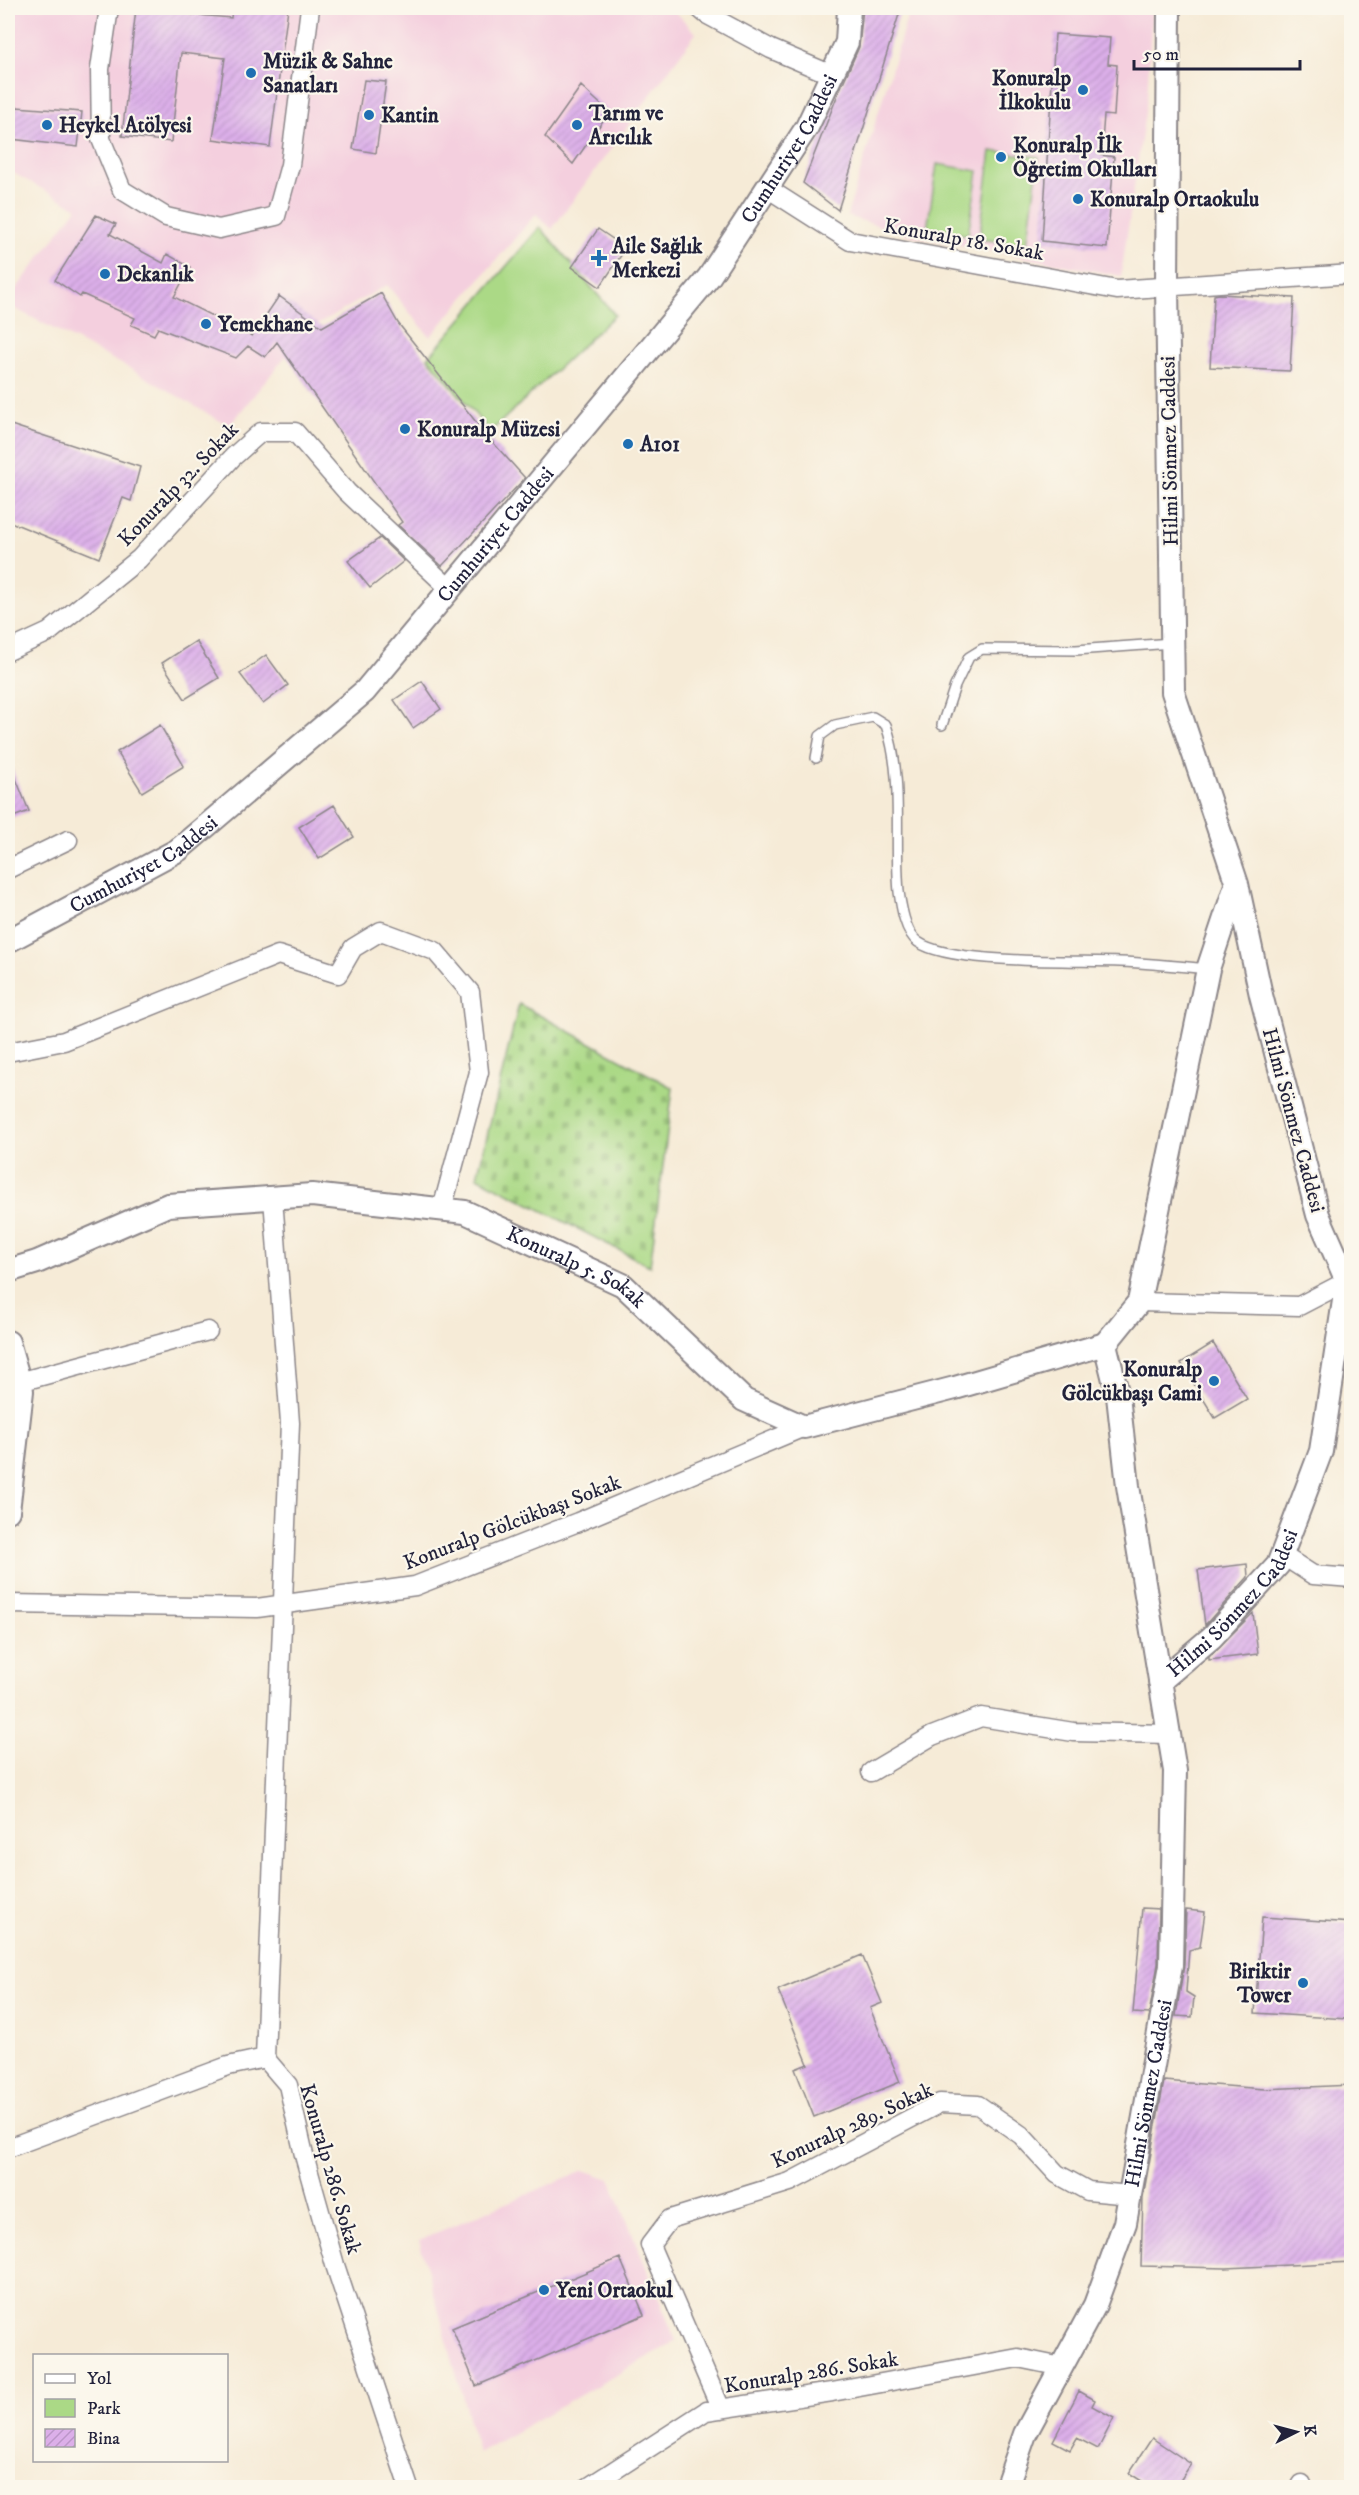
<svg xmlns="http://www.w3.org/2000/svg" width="1359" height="2495" viewBox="0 0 1359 2495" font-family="'IM FELL DW Pica',serif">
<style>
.built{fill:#f4cfde}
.green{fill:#abd986;stroke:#667e60;stroke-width:1.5}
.cemetery{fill:url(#cemetery-stones);stroke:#667e60;stroke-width:1.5}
.building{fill:url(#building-hatch)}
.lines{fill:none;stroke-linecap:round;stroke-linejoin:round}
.service-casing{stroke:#8c8689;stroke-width:12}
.minor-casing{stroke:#8c8689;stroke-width:21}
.tertiary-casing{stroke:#8c8689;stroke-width:26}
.service{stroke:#fff;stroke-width:9}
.minor{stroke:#fff;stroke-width:18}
.tertiary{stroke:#fff;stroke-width:22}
.poi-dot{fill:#1f6fb2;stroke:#fbf7ec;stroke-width:2}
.labels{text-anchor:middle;stroke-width:4.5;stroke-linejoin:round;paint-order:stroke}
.poi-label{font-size:21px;font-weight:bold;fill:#22223b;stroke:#fbf7ec;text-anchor:start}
.street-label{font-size:21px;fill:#22223b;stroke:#fbf7ec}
</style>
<defs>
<pattern id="cemetery-stones" width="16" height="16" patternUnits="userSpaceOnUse" patternTransform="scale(1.5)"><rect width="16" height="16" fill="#abd986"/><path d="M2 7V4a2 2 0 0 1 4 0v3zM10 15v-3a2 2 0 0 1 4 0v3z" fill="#93ba75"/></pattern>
<pattern id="building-hatch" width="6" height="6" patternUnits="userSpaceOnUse" patternTransform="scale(1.5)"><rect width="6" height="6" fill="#dcafe9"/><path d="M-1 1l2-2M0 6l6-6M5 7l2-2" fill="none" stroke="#bc96c9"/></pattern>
</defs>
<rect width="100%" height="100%" fill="#fbf7ec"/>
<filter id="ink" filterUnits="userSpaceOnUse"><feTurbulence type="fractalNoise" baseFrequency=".0167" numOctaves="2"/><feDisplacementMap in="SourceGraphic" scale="12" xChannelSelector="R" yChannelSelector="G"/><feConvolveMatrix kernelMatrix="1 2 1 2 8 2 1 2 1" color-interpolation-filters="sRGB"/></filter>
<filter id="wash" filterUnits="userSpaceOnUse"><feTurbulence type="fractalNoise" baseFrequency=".008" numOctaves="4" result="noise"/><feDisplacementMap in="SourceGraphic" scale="24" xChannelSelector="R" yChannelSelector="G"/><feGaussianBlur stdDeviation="1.35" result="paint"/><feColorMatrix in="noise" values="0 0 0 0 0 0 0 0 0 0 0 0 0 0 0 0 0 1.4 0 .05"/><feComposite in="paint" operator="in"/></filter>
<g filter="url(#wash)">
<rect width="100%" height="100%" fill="#f6ebd7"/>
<path class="built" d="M8,8H672L696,33L552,229L536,214L430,337L387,285L306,331L229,426L131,369L8,305V300L77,208L8,170Z
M910,8H1152L1147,99L1121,276L913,236L847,216Z
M584,2170L610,2179L676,2341L478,2453L419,2240Z"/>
<path class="green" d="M991,151L1039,157L1027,245L979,239Z
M937,164L978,171L968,235L927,229Z
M540,227L615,315L490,432L428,358Z"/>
<path class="cemetery" d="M519,1004L673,1088L650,1266L477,1177Z"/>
<g id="blocks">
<path class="building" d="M136,8H188L187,14L231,18L232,8H288L270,147L213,139L225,58L181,53L171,142L122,136Z
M863,8H901L838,210L803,183L838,94L859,47Z
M1055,34L1110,38L1108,64L1117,65L1114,116L1104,115L1101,155L1114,157L1107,248L1042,241Z
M364,80L386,82L376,153L353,149Z
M581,86L609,112L573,164L545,137Z
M16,107L82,112L78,147L11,139Z
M96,215L116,224L110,234L163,263L167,254L190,267L174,297L252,336L279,296L322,327L381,293L398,323L487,436L525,478L442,566L398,525L402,522L277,342L265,357L248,346L236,358L158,328L154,335L131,325L135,318L82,294L80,297L55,280Z
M598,229L626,248L600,287L572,267Z
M1219,294L1294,298L1290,371L1210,367L1214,295Z
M8,424L140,467L131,501L123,498L99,558L8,521Z
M380,538L404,561L370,588L348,561Z
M196,641L219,678L185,699L162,663Z
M266,655L288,685L263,704L240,674Z
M422,681L441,709L413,728L394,700Z
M160,725L184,766L142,792L117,752Z
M8,759L29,811L8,819Z
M334,805L354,837L319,859L299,827Z
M1213,1343L1247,1399L1215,1418L1181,1363Z
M1247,1564L1248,1577L1205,1625L1198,1570Z
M1253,1613L1258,1654L1209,1660V1657Z
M1142,1908L1159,1909L1158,1964L1149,2014L1133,2013Z
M1186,1910L1205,1912L1200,1947L1189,1950L1186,1992L1194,1997L1192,2017L1176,2016L1184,1965Z
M1262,1917L1352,1923L1347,2019L1255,2013Z
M862,1955L882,2003L870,2008L900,2082L814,2117L795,2069L808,2064L778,1990Z
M1164,2081L1264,2089L1352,2085V2262L1226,2268L1141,2266L1143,2197Z
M620,2258L644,2315L476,2386L452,2328Z
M1079,2391L1095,2400L1092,2406L1114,2418L1098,2449L1077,2438L1070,2450L1053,2441Z
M1152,2438L1191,2464L1176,2487H1151L1129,2473Z"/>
</g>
</g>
<g filter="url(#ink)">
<use href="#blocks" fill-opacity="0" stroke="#8c8689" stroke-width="1.5"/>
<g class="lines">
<defs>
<path id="service" d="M942,725L955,686L969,657L982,649L1076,650L1172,643
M816,758L820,736L835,725L873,717L886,725C904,778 894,837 899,892C901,906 905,933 918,942C951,965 1076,960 1120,962C1149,963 1178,966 1207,969"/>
<path id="minor" d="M109,8L100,69L101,139L122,190L166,217L219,229L276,216L290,165L310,8
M699,8L706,14L771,49L832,75
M767,188L850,241L1117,290L1352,274
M8,651L49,632L139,559L233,457L261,432H295L347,492L450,589
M8,869L68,840
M8,1052L64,1041L278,955L338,974L353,948L381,931L435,951L470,992L479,1072L442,1209
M1139,1302L1299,1306L1347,1281L1352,1282
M8,1385L208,1331
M1282,1555L1313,1575L1352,1578
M8,1604L257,1608L415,1586L578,1522L804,1427
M871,1772L932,1736L981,1717L1073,1732L1169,1734
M265,2058L290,1423L273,1198
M8,2148L228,2066L265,2058L288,2085L304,2155L335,2265L409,2488
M721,2409L650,2245L670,2219L790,2182L940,2103L978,2105L1021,2135L1057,2174L1088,2191L1130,2195
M587,2488L706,2411L832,2392L1018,2358L1062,2367
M1300,2488L1302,2484"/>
<g id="tertiary">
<path id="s1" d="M8,941L178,850L365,691L709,277L807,127L847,42L849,8"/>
<path id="s2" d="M8,1271L37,1262L168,1205L312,1195L465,1212L623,1285L744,1400L804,1427L955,1388L1105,1344"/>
<path d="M8,1342L22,1391L8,1511"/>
<path d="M1105,1344L1139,1302L1208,969L1236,885"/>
<path id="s3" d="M1160,1681L1212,1637L1278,1565L1321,1451L1347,1281L1318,1215L1261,995L1237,884L1173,692L1167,285L1169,8"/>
<path id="s4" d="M1006,2488L1025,2434L1095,2305L1125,2223L1171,1965L1175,1771L1128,1486L1118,1396L1105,1344"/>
</g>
</defs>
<use href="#service" class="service-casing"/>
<use href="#minor" class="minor-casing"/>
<use href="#tertiary" class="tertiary-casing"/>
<use href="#service" class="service"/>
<use href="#minor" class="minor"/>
<use href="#tertiary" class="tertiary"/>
</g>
</g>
<g class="poi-dot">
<circle cx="251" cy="73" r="6"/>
<circle cx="1083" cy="90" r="6"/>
<circle cx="369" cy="115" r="6"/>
<circle cx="47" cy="125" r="6"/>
<circle cx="577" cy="125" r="6"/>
<circle cx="1001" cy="157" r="6"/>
<circle cx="1078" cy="199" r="6"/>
<path d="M596 249h6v6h6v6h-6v6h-6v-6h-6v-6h6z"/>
<circle cx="105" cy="274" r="6"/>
<circle cx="206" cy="324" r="6"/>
<circle cx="405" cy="429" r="6"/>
<circle cx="628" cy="444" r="6"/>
<circle cx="1214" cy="1381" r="6"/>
<circle cx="1303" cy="1983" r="6"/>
<circle cx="544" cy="2290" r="6"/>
</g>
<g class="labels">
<g class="poi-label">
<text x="263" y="68">Müzik &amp; Sahne<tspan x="263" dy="24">Sanatları</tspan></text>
<text x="1071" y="85" text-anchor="end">Konuralp<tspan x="1071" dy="24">İlkokulu</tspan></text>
<text x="589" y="120">Tarım ve<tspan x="589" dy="24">Arıcılık</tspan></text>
<text x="381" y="122">Kantin</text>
<text x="59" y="132">Heykel Atölyesi</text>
<text x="1013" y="152">Konuralp İlk<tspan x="1013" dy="24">Öğretim Okulları</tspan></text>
<text x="1090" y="206">Konuralp Ortaokulu</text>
<text x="612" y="253">Aile Sağlık<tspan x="612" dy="24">Merkezi</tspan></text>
<text x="117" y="281">Dekanlık</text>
<text x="218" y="331">Yemekhane</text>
<text x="417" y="436">Konuralp Müzesi</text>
<text x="640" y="451">A101</text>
<text x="1202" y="1376" text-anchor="end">Konuralp<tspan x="1202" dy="24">Gölcükbaşı Cami</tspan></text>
<text x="1291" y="1978" text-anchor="end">Biriktir<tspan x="1291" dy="24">Tower</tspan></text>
<text x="556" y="2297">Yeni Ortaokul</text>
</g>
<g class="street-label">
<text dy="7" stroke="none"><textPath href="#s1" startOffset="1128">Cumhuriyet Caddesi</textPath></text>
<text transform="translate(964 239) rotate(10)" y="7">Konuralp 18. Sokak</text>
<text transform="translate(1169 451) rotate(-91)" y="7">Hilmi Sönmez Caddesi</text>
<text transform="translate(178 484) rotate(-46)" y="7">Konuralp 32. Sokak</text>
<text dy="7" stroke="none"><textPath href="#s1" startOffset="642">Cumhuriyet Caddesi</textPath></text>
<text dy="7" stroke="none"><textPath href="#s1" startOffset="156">Cumhuriyet Caddesi</textPath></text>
<text transform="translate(1294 1120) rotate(75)" y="7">Hilmi Sönmez Caddesi</text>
<text dy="7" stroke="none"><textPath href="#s2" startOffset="596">Konuralp 5. Sokak</textPath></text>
<text transform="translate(512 1522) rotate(-21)" y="7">Konuralp Gölcükbaşı Sokak</text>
<text dy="7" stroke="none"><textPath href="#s3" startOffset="108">Hilmi Sönmez Caddesi</textPath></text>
<text dy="7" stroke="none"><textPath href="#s4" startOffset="423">Hilmi Sönmez Caddesi</textPath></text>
<text transform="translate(852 2125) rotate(-25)" y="7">Konuralp 289. Sokak</text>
<text transform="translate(331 2169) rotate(74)" y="7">Konuralp 286. Sokak</text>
<text transform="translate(811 2372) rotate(-9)" y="7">Konuralp 286. Sokak</text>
</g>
</g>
<rect width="1359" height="2495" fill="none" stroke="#fbf7ec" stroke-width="30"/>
<rect x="33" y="2354" width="195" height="108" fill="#fbf7ec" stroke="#a4a2a5" stroke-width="1.5"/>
<rect x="45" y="2374" width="30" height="9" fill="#ffffff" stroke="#a4a2a5" stroke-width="1.5"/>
<text x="87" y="2384" font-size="18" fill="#22223b">Yol</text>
<rect x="45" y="2399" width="30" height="18" fill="#abd986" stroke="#a4a2a5" stroke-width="1.5"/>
<text x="87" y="2414" font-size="18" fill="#22223b">Park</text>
<rect x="45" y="2429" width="30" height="18" fill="url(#building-hatch)" stroke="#a4a2a5" stroke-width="1.5"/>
<text x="87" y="2444" font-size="18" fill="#22223b">Bina</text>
<g transform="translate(1296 2432) rotate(84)" stroke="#fbf7ec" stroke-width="4.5" paint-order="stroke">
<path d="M0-4.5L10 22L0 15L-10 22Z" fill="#22223b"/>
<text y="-9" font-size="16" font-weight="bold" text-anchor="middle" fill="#22223b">K</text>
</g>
<path d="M1134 60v9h166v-9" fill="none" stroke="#22223b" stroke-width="3"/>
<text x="1143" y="60" font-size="18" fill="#22223b" stroke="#fbf7ec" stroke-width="4.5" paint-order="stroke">50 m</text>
</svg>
